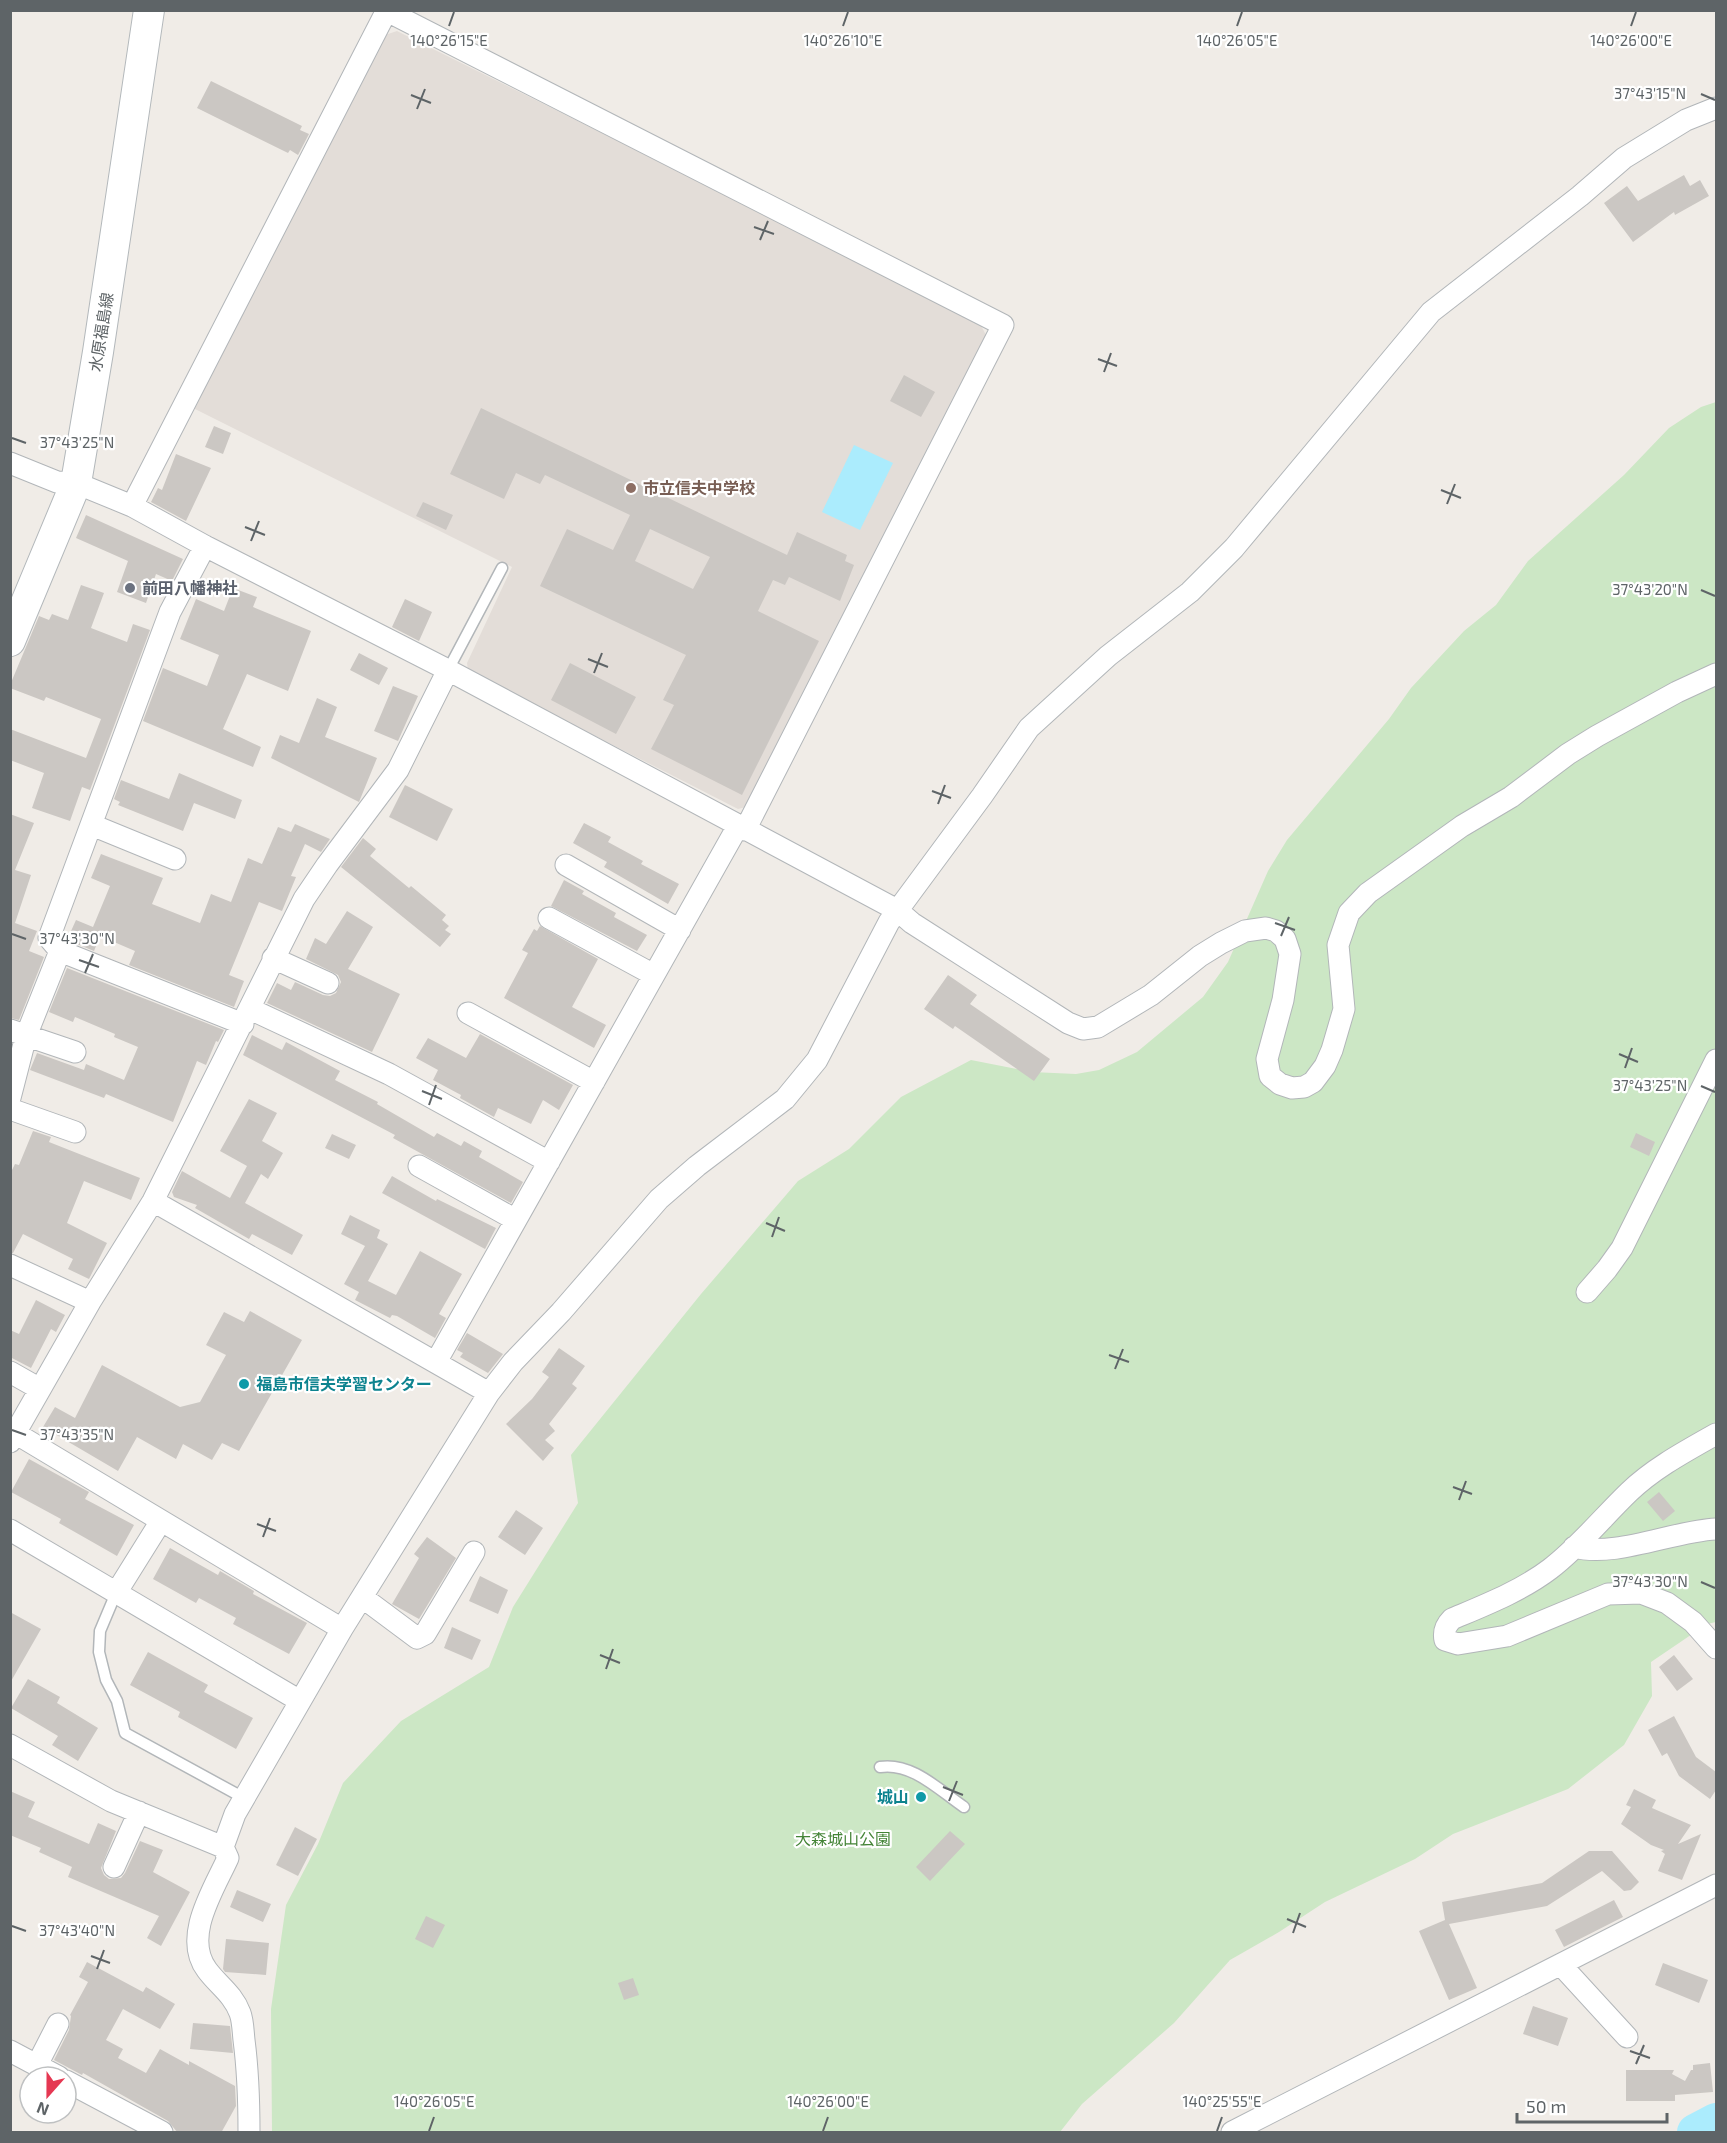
<svg xmlns="http://www.w3.org/2000/svg" width="1727" height="2143" viewBox="0 0 1727 2143" font-family="'Exo 2','Noto Sans JP',sans-serif">
<style>
.education{fill:#e3ddd8}
.green{fill:#cce7c5}
.water{fill:#abecfd}
.lines{fill:none;stroke-linecap:round;stroke-linejoin:round}
.river{stroke:#abecfd;stroke-width:36}
.building{fill:#cbc7c3;fill-rule:evenodd}
.service-casing{stroke:#b2b6b9;stroke-width:13}
.minor-casing{stroke:#b2b6b9;stroke-width:23}
.secondary-casing{stroke:#b3b8bb;stroke-width:32}
.service{stroke:#fff;stroke-width:10}
.minor{stroke:#fff;stroke-width:21}
.secondary{stroke:#fff;stroke-width:30}
.ticks{fill:none;stroke:#5e6467;stroke-width:2}
.education-dot{fill:#8d6e63;stroke:#fff;stroke-width:2}
.worship-dot{fill:#6b7280;stroke:#fff;stroke-width:2}
.culture-dot{fill:#0f9aa8;stroke:#fff;stroke-width:2}
.labels{text-anchor:middle;stroke-width:4.5;stroke-linejoin:round;paint-order:stroke}
.street-label{font-size:16px;fill:#5e6467;stroke:#fff}
.education-label{font-size:16px;font-weight:bold;fill:#785e54;stroke:#fff;text-anchor:start}
.worship-label{font-size:16px;font-weight:bold;fill:#5b616d;stroke:#fff;text-anchor:start}
.culture-label{font-size:16px;font-weight:bold;fill:#0d838f;stroke:#fff;text-anchor:start}
.park-label{font-size:16px;fill:#458538;stroke:#fff}
.ticks-label{font-size:15px;text-anchor:middle;fill:#5e6467;stroke:#fff;stroke-width:4.5;stroke-linejoin:round;paint-order:stroke}
</style>
<rect width="100%" height="100%" fill="#f0ece7"/>
<path class="education" d="M397,31L978,320L986,335L750,806L738,809L468,671L467,663L512,567L193,408L382,36Z"/>
<path class="green" d="M1716,402V1622L1707,1624L1651,1662L1652,1696L1624,1745L1568,1789L1453,1834L1415,1859L1325,1902L1279,1932L1230,1960L1174,2023L1082,2104L1060,2132H272L271,2009L286,1905L318,1844L343,1783L401,1721L489,1667L513,1607L578,1503L571,1455L701,1294L798,1181L849,1149L901,1097L971,1060L1032,1072L1076,1074L1099,1070L1137,1052L1203,997L1228,962L1268,871L1287,840L1389,719L1411,688L1464,631L1496,605L1528,561L1624,475L1669,428L1701,407Z"/>
<path class="water" d="M854,445L893,463L860,530L822,512Z"/>
<g class="lines">
<path class="river" d="M1695,2132L1716,2121"/>
</g>
<path class="building" d="M211,81L302,126L300,130L309,134L298,155L290,150L288,153L197,108Z
M1684,175L1690,186L1700,180L1709,196L1675,215L1674,212L1633,242L1604,203L1627,186L1638,201Z
M904,375L935,392L921,417L890,401Z
M481,408L787,555L797,532L847,555L845,561L854,565L840,601L789,577L785,585L773,580L758,611L819,641L742,795L651,749L674,705L663,700L686,655L540,586L567,529L613,550L630,515L545,475L540,484L516,473L504,499L450,474ZM650,529L710,557L693,589L635,561Z
M214,426L231,433L223,454L205,447Z
M176,454L211,468L186,521L151,502L158,488L162,490Z
M423,502L453,515L446,530L416,516Z
M86,515L183,559L172,581L156,574L146,603L117,592L128,561L76,538Z
M81,585L104,593L91,628L127,642L133,624L150,630L90,790L82,787L70,821L32,808L44,773L10,760V729L86,758L101,719L46,697L44,701L10,688V685L39,616L49,620L52,614L68,620Z
M233,588L257,597L253,607L311,631L288,691L247,674L223,729L261,747L253,767L143,721L163,668L207,686L219,655L180,639L196,599L224,611Z
M405,599L432,612L419,641L392,627Z
M359,653L388,668L379,685L350,670Z
M570,663L636,697L616,734L551,700Z
M393,686L418,696L398,741L374,731Z
M317,698L337,707L325,737L377,758L359,802L271,758L280,735L299,743Z
M179,773L242,800L235,819L194,803L183,831L118,805L120,802L114,799L121,780L169,799Z
M405,785L453,809L437,841L389,817Z
M10,814L34,823L15,870L31,875L15,923L37,931L29,951L44,957L19,1020L10,1018Z
M584,823L611,837L608,842L643,861L641,864L679,884L668,904L604,867L607,862L573,843Z
M295,824L330,839L321,852L305,844L291,876L296,877L282,911L259,902L229,975L244,981L234,1007L129,965L135,951L100,936L94,951L67,940L76,920L93,927L110,886L91,878L101,854L163,878L152,904L200,923L211,894L231,902L248,858L262,864L278,827L291,832Z
M363,838L376,849L370,856L409,888L411,886L446,915L442,920L449,926L445,930L451,934L440,947L341,867Z
M564,880L584,891L582,894L616,913L614,917L647,935L637,951L551,906Z
M347,911L373,927L348,969L400,994L372,1052L267,1003L277,983L291,990L295,982L323,995L330,996L336,993L341,982L338,975L306,959L315,938L326,944Z
M540,926L598,959L572,1007L606,1025L594,1048L504,998L528,953L522,950L534,929L537,931Z
M67,968L224,1030L218,1042L216,1041L206,1065L197,1061L173,1122L106,1094L104,1098L30,1070L37,1053L84,1070L86,1064L124,1080L138,1047L114,1037L115,1034L75,1017L73,1022L49,1012Z
M948,975L977,995L970,1004L1050,1059L1034,1081L955,1026L953,1029L924,1009Z
M480,1034L573,1085L559,1110L543,1100L531,1124L498,1108L494,1117L460,1098L461,1095L433,1080L438,1070L416,1058L428,1038L466,1058Z
M252,1035L282,1050L286,1042L340,1071L335,1080L378,1102L377,1104L434,1137L437,1133L461,1146L464,1141L482,1151L479,1157L523,1182L511,1203L393,1138L395,1135L243,1055Z
M249,1099L277,1113L262,1141L283,1153L268,1179L261,1174L245,1203L303,1235L292,1255L252,1234L249,1239L195,1208L197,1205L174,1197L172,1192L182,1171L230,1198L247,1166L220,1151Z
M33,1131L51,1137L49,1142L140,1178L131,1200L84,1181L67,1223L107,1243L89,1279L68,1269L73,1259L23,1234L13,1253H10V1174L15,1164L19,1165Z
M1636,1133L1655,1142L1649,1156L1630,1147Z
M332,1134L356,1145L349,1159L325,1148Z
M392,1176L436,1201L437,1199L496,1228L485,1249L382,1193Z
M350,1215L380,1230L377,1238L388,1244L368,1281L396,1295L420,1251L462,1274L439,1314L446,1318L435,1338L397,1316L392,1315L390,1318L355,1300L359,1292L344,1284L365,1246L341,1234Z
M36,1300L65,1315L56,1332L51,1329L31,1368L10,1357V1330L19,1334Z
M250,1311L302,1340L239,1451L222,1443L212,1460L183,1444L176,1459L137,1437L118,1471L43,1427L55,1407L75,1418L102,1365L180,1407L200,1402L226,1355L206,1345L224,1312L244,1322Z
M467,1333L503,1354L488,1373L460,1357L463,1353L457,1350Z
M559,1348L585,1366L572,1384L577,1388L549,1424L555,1431L545,1440L554,1448L543,1461L506,1424L532,1399L549,1377L542,1372Z
M29,1459L89,1492L85,1499L134,1525L117,1556L59,1523L61,1519L11,1492Z
M1659,1492L1675,1511L1663,1521L1647,1502Z
M516,1510L543,1528L525,1555L498,1537Z
M427,1537L456,1558L419,1619L392,1604L419,1558L414,1554Z
M170,1548L218,1575L220,1571L254,1591L253,1594L307,1623L289,1654L233,1624L236,1618L199,1598L196,1603L153,1579Z
M480,1576L508,1590L498,1614L469,1601Z
M10,1612L41,1629L10,1683Z
M452,1627L481,1640L472,1660L444,1648Z
M148,1652L208,1685L204,1692L253,1718L236,1749L178,1717L180,1712L130,1685Z
M1674,1655L1693,1679L1677,1691L1659,1667Z
M28,1679L60,1697L57,1703L98,1728L78,1761L52,1745L58,1736L11,1708Z
M1674,1716L1696,1757L1716,1772V1790L1710,1799L1679,1776L1667,1753L1662,1756L1648,1730Z
M1634,1789L1656,1800L1652,1808L1691,1825L1678,1844L1701,1834L1682,1880L1658,1871L1665,1854L1661,1851L1664,1850L1651,1845L1621,1824L1631,1807L1626,1805Z
M10,1791L35,1802L28,1817L89,1844L98,1823L116,1831L101,1868L104,1875L109,1879L121,1878L125,1873L140,1841L163,1850L153,1872L190,1892L161,1946L147,1938L159,1916L68,1877L72,1867L39,1852L41,1848L10,1835Z
M295,1827L317,1839L298,1876L276,1865Z
M950,1831L965,1844L930,1881L916,1867Z
M1589,1851H1612L1639,1882L1631,1890L1624,1891L1602,1871L1547,1906L1449,1924L1477,1988L1449,2000L1419,1931L1445,1920L1442,1902L1542,1883Z
M237,1890L271,1904L263,1922L230,1907Z
M1614,1900L1623,1917L1564,1947L1555,1930Z
M426,1916L445,1925L433,1948L415,1939Z
M226,1939L269,1943L266,1975L225,1972L223,1969Z
M87,1962L143,1992L146,1987L175,2004L160,2029L123,2009L106,2040L123,2049L118,2058L146,2073L160,2049L189,2065V2061L235,2086L236,2106L221,2133H178L168,2121L83,2073L82,2075L54,2060L69,2030L71,2016L70,2015L88,1982L79,1977Z
M1663,1963L1708,1980L1699,2003L1655,1985Z
M633,1978L639,1995L624,2000L618,1983Z
M1533,2006L1568,2018L1558,2046L1523,2034Z
M193,2023L230,2026L233,2053L190,2049Z
M1710,2063L1713,2092L1675,2095V2101H1626V2070H1674L1672,2074L1685,2081L1691,2070H1693V2065Z"/>
<g class="lines">
<defs>
<path id="service" d="M448,670L502,568
M116,1593L100,1631L99,1652L106,1680L117,1701L125,1733L244,1798
M880,1767C912,1762 939,1790 964,1807"/>
<path id="minor" d="M385,10L1003,325L745,830
M10,463L57,482L76,483L132,506L205,546L448,670L897,910L912,923L1068,1023L1083,1029L1098,1027L1151,995L1200,956L1221,943L1245,931L1266,928L1276,931L1285,939L1290,954L1283,1000L1267,1059L1270,1076L1280,1084L1292,1088L1304,1087L1313,1082L1325,1066L1332,1050L1344,1009L1338,945L1349,913L1368,893L1462,826L1511,797L1568,754L1597,736L1677,692L1716,674
M132,506L387,10
M205,546L170,612L49,938L60,951L243,1024
M92,825L175,859
M566,865L680,930
M549,918L654,975
M273,958L328,983
M250,1009L389,1074L549,1162
M468,1013L594,1082
M10,1030L75,1052
M10,1098L26,1036L60,951
M10,1109L75,1132
M419,1166L516,1220
M153,1201L489,1393
M10,1265L90,1302
M1587,1292L1607,1269L1622,1248L1716,1060
M436,1362L738,826
M10,1372L40,1389
M15,1433L342,1629
M1716,1434C1686,1451 1654,1468 1629,1492C1602,1518 1579,1547 1550,1569C1521,1591 1485,1605 1452,1619C1446,1625 1443,1631 1445,1640L1458,1644L1507,1636L1608,1594L1641,1593L1667,1603L1693,1622L1716,1648
M10,1442L90,1302L153,1201L304,899L327,865L398,770L448,670
M10,1530L300,1701
M1574,1547C1615,1558 1673,1531 1716,1529
M116,1593L161,1521
M362,1597L417,1638L425,1634L474,1552
M10,1745L111,1801L223,1847
M114,1867L139,1812
M1561,1965L1627,2037
M10,2051L59,2077
M37,2065L58,2024
M66,2081L162,2132
M249,2132C249,2101 248,2071 244,2040C243,2031 243,2021 240,2013C233,1994 218,1985 207,1970C182,1937 214,1889 228,1858L223,1847L235,1814L342,1629L489,1393L513,1362L561,1312L659,1199L697,1166L785,1099L817,1060L889,922L982,796L1029,728L1108,656L1190,592L1234,548L1431,312L1580,196L1624,158L1686,120L1716,108
M1232,2132L1716,1885"/>
<path id="secondary" d="M10,641L76,483L98,352L149,10"/>
</defs>
<use href="#service" class="service-casing"/>
<use href="#minor" class="minor-casing"/>
<use href="#secondary" class="secondary-casing"/>
<use href="#service" class="service"/>
<use href="#minor" class="minor"/>
<use href="#secondary" class="secondary"/>
</g>
<path class="ticks" d="M449,26L454,12M843,26L848,12M1237,26L1242,12M1631,26L1636,12M1701,94L1715,100M411,95L431,103M417,109L425,89M754,227L774,234M760,240L768,221M1098,359L1117,366M1104,372L1111,353M12,438L26,443M1441,490L1461,498M1447,504L1455,484M245,527L265,535M251,541L259,521M1701,590L1715,596M588,659L608,667M594,673L602,653M932,791L951,798M938,804L945,785M1275,923L1295,930M12,934L26,939M1281,936L1289,917M79,960L99,967M85,973L93,954M1619,1054L1638,1062M1625,1068L1632,1048M1701,1086L1715,1092M422,1091L442,1099M429,1105L436,1085M766,1223L785,1231M772,1237L779,1217M1109,1355L1129,1362M1115,1369L1123,1349M12,1430L26,1435M1453,1487L1472,1494M1459,1500L1466,1481M257,1524L276,1531M263,1537L270,1518M1701,1582L1715,1588M600,1655L620,1663M606,1669L613,1649M943,1787L963,1795M949,1801L957,1781M1287,1919L1306,1927M12,1926L26,1931M1293,1933L1300,1913M91,1956L110,1963M97,1969L104,1950M1630,2051L1650,2058M1636,2064L1644,2045M429,2131L434,2117M823,2131L828,2117M1217,2131L1222,2117"/>
<circle class="education-dot" cx="631" cy="488" r="6"/>
<circle class="worship-dot" cx="130" cy="588" r="6"/>
<g class="culture-dot">
<circle cx="244" cy="1384" r="6"/>
<circle cx="921" cy="1797" r="6"/>
</g>
<g class="labels">
<g class="street-label">
<text transform="translate(101 332) rotate(-81)" y="6">水原福島線</text>
</g>
<g class="education-label">
<text x="643" y="494">市立信夫中学校</text>
</g>
<g class="worship-label">
<text x="142" y="594">前田八幡神社</text>
</g>
<g class="culture-label">
<text x="256" y="1390">福島市信夫学習センター</text>
<text x="909" y="1803" text-anchor="end">城山</text>
</g>
<g class="park-label">
<text x="843" y="1845">大森城山公園</text>
</g>
</g>
<g class="ticks-label">
<text x="449" y="46">140°26'15"E</text>
<text x="843" y="46">140°26'10"E</text>
<text x="1237" y="46">140°26'05"E</text>
<text x="1631" y="46">140°26'00"E</text>
<text x="1650" y="99">37°43'15"N</text>
<text x="77" y="448">37°43'25"N</text>
<text x="1650" y="595">37°43'20"N</text>
<text x="77" y="944">37°43'30"N</text>
<text x="1650" y="1091">37°43'25"N</text>
<text x="77" y="1440">37°43'35"N</text>
<text x="1650" y="1587">37°43'30"N</text>
<text x="77" y="1936">37°43'40"N</text>
<text x="434" y="2107">140°26'05"E</text>
<text x="828" y="2107">140°26'00"E</text>
<text x="1222" y="2107">140°25'55"E</text>
</g>
<rect width="1727" height="2143" fill="none" stroke="#5e6467" stroke-width="24"/>
<g transform="translate(48 2095) rotate(201)"><circle r="28" fill="#ffffff" stroke="#bfc1c2" stroke-width="1.5"/>
<path d="M0-4.5L10 22L0 15L-10 22Z" fill="#e53852"/>
<text y="-9" font-size="16" font-weight="bold" text-anchor="middle" fill="#5e6467">N</text>
</g>
<path d="M1517 2113v9h150v-9" fill="none" stroke="#5e6467" stroke-width="3"/>
<text x="1526" y="2113" font-size="18" fill="#5e6467" stroke="#ffffff" stroke-width="4.5" paint-order="stroke">50 m</text>
</svg>
